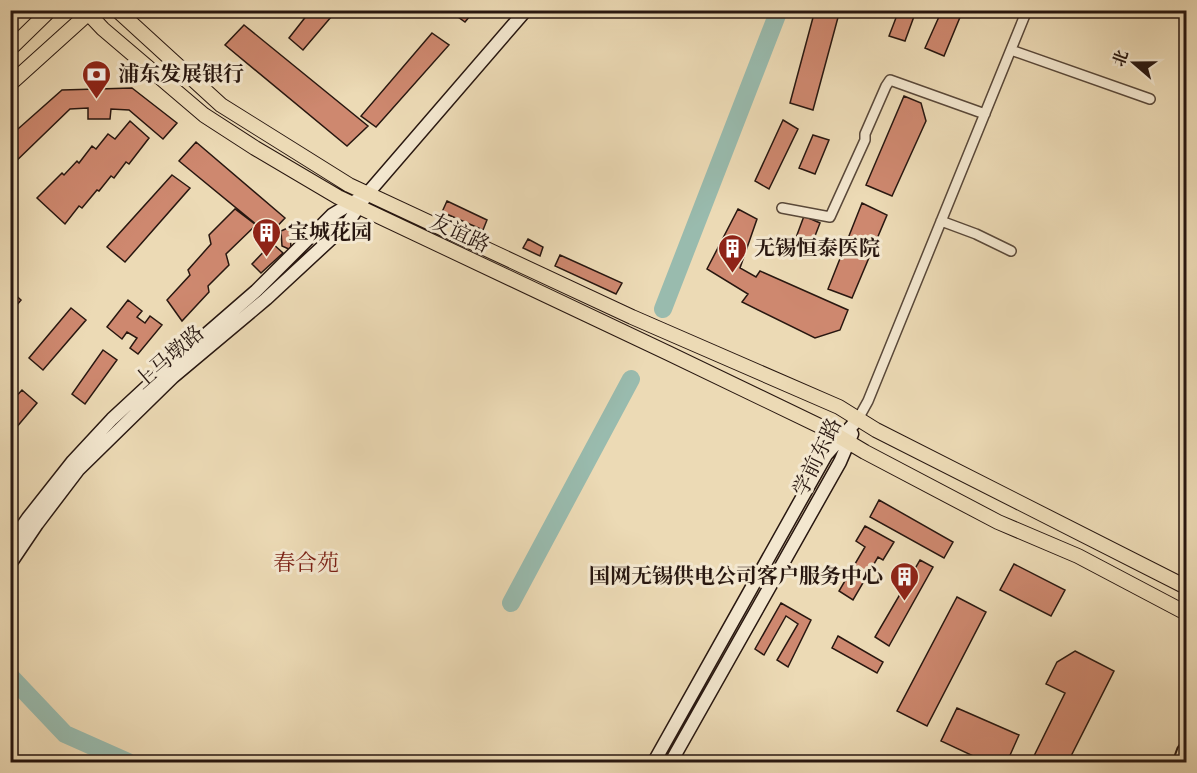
<svg xmlns="http://www.w3.org/2000/svg" width="1197" height="773" viewBox="0 0 1197 773" font-family="'Gentium Book Plus','Noto Serif SC',serif">
<style>
.lines{fill:none;stroke-linecap:round;stroke-linejoin:round}
.river{stroke:#99bbae;stroke-width:18}
.building{fill:#ce886f;stroke:#281710;stroke-width:1.5}
.street-casing{stroke:#594839;stroke-width:12}
.secondary-casing{stroke:#281710;stroke-width:15}
.primary-casing{stroke:#281710;stroke-width:16}
.highway-casing{stroke:#281710;stroke-width:20}
.street{stroke:#f3e7cf;stroke-width:9}
.secondary{stroke:#f3e7cf;stroke-width:12}
.primary{stroke:#ecdab5;stroke-width:14}
.highway{stroke:#ecdab5;stroke-width:16}
.labels{text-anchor:middle;stroke-width:6;stroke-linejoin:round;paint-order:stroke}
.poi-label{font-size:21px;font-weight:bold;fill:#281710;stroke:#f3e7cf;text-anchor:start}
.street-label{font-size:21px;fill:#281710;stroke:#f3e7cf}
.neighbourhood-label{font-size:22px;fill:#7a1f14;stroke:#f3e7cf}
</style>
<rect width="100%" height="100%" fill="#ecdab5"/>
<filter id="stains"><feTurbulence type="fractalNoise" baseFrequency=".00333" numOctaves="4"/><feColorMatrix values="0 0 0 0 .2 0 0 0 0 .09 0 0 0 0 .02 0 0 0 .5 -.17"/></filter>
<radialGradient id="worn" r=".72"><stop offset=".6" stop-color="#630" stop-opacity="0"/><stop offset="1" stop-color="#630" stop-opacity=".3"/></radialGradient>
<g class="lines">
<path class="river" d="M663,309L779,10
M511,603L631,379
M10,676L65,734L128,762"/>
</g>
<path class="building" d="M311,10H337L303,50L289,38Z
M452,10H475L465,22L451,12Z
M815,10H840L813,110L790,103Z
M899,10L916,11L905,41L889,36Z
M942,10H963L944,56L925,48Z
M244,25L368,126L347,146L225,45Z
M432,33L449,45L376,127L361,116Z
M132,88L177,123L163,139L129,110L111,109L110,119H88V108L70,109L10,167V136L62,90Z
M904,96L921,103L926,121L892,196L866,185Z
M783,120L798,129L769,189L755,181Z
M130,121L149,138L129,164L126,162L114,178L111,176L99,191L97,190L82,208L79,206L65,224L37,198L62,173L64,175L77,161L79,163L92,146L96,149L108,134L115,139Z
M813,135L829,140L815,174L799,168Z
M196,142L285,218L269,235L179,161Z
M172,175L190,188L125,262L107,247Z
M447,201L487,220L483,230L442,212Z
M862,203L887,215L852,298L828,289Z
M235,209L256,225L226,254L229,265L208,286L209,292L182,321L167,300L190,275L188,270L211,244L209,235Z
M738,209L757,219L740,268L756,277L760,271L848,310L840,330L815,338L742,302L748,294L707,269Z
M804,216L820,223L810,249L794,243Z
M290,227L291,250L282,246L281,231Z
M528,239L543,247L540,256L523,248Z
M272,243L283,253L261,273L252,264Z
M560,255L622,283L616,294L555,266Z
M10,290L21,300L10,313Z
M128,300L142,311L137,317L145,323L150,316L162,325L138,354L130,348L137,338L127,332L122,339L107,327Z
M71,308L86,320L43,370L29,358Z
M103,350L117,360L85,404L72,394Z
M22,390L37,403L10,435V403Z
M879,500L953,542L944,558L870,517Z
M865,526L894,542L883,560L878,557L853,600L839,591L865,547L856,541Z
M920,560L933,567L889,646L875,637Z
M1014,564L1065,590L1051,616L1000,590Z
M957,597L986,612L927,726L897,711Z
M781,603L811,620L788,667L777,660L798,624L786,616L764,655L755,649Z
M838,636L883,662L877,673L832,648Z
M1075,651L1114,671L1068,762H1031L1065,693L1046,684L1057,662Z
M957,708L1019,735L1007,762H986L941,741Z"/>
<g class="lines">
<defs>
<path id="street" d="M1011,50L1150,99
M782,208L830,217L865,140V134L886,86L890,80L985,114
M941,221L976,234L1011,251
M858,419L868,401L1027,10"/>
<path id="secondary" d="M10,544L28,518L73,461L112,419L165,370L256,291L332,215L357,200
M10,564L37,524L78,470L173,377L266,299L347,224L368,193L526,10
M654,762L826,455L858,419
M671,762L840,462L852,434"/>
<path id="primary" d="M85,10L103,29L204,115L255,148L338,197L668,353L828,430L865,452L998,522L1078,556L1186,613
M117,10L221,105L349,185L632,317L839,407L876,430L1186,587
M10,49L50,10
M10,84L92,10"/>
<path id="highway" d="M1182,762L1186,751"/>
</defs>
<use href="#street" class="street-casing"/>
<use href="#secondary" class="secondary-casing"/>
<use href="#primary" class="primary-casing"/>
<use href="#highway" class="highway-casing"/>
<use href="#street" class="street"/>
<use href="#secondary" class="secondary"/>
<use href="#primary" class="primary"/>
<use href="#highway" class="highway"/>
</g>
<defs>
<symbol id="bank-pin" viewBox="-11 -11 22 30"><path d="M0 17L-7.5 6A9.5 9.5 0 1 1 7.5 6Z" fill="#8f2418" stroke="#f3e7cf"/><path d="M-6-4H6V4H-6ZM0-2.3a2.3 2.3 0 1 0 0 4.6a2.3 2.3 0 1 0 0-4.6Z" fill="#fff"/></symbol>
<symbol id="building-pin" viewBox="-11 -11 22 30"><path d="M0 17L-7.5 6A9.5 9.5 0 1 1 7.5 6Z" fill="#8f2418" stroke="#f3e7cf"/><path d="M-4-6H4V6H1V3H-1V6H-4ZM-2.5-4.3h1.7v1.8h-1.7ZM.8-4.3h1.7v1.8H.8ZM-2.5-1h1.7V.8h-1.7ZM.8-1h1.7V.8H.8Z" fill="#fff"/></symbol>
</defs>
<g fill-rule="evenodd">
<use href="#bank-pin" x="80" y="58" width="33" height="45"/>
<use href="#building-pin" x="250" y="216" width="33" height="45"/>
<use href="#building-pin" x="716" y="232" width="33" height="45"/>
<use href="#building-pin" x="888" y="560" width="33" height="45"/>
</g>
<g class="labels">
<g class="poi-label">
<text x="118" y="81">浦东发展银行</text>
<text x="288" y="239">宝城花园</text>
<text x="754" y="255">无锡恒泰医院</text>
<text x="883" y="583" text-anchor="end">国网无锡供电公司客户服务中心</text>
</g>
<g class="street-label">
<text transform="translate(460 233) rotate(25)" y="7">友谊路</text>
<text transform="translate(169 357) rotate(-41)" y="7">上马墩路</text>
<text transform="translate(817 457) rotate(-64)" y="7">学前东路</text>
</g>
<g class="neighbourhood-label">
<text x="306" y="570">春合苑</text>
</g>
</g>
<rect width="1197" height="773" fill="none" stroke="#ecdab5" stroke-width="36"/>
<rect x="12" y="12" width="1173" height="749" fill="none" stroke="#281710" stroke-width="3"/>
<rect x="18" y="18" width="1161" height="737" fill="none" stroke="#281710" stroke-width="1.5"/>
<g transform="translate(1134 63) rotate(290)" stroke="#f3e7cf" stroke-width="4.5" paint-order="stroke">
<path d="M0-4.5L10 22L0 15L-10 22Z" fill="#281710"/>
<text y="-9" font-size="16" font-weight="bold" text-anchor="middle" fill="#281710">北</text>
</g>
<rect width="100%" height="100%" filter="url(#stains)"/>
<rect width="100%" height="100%" fill="url(#worn)"/>
</svg>
